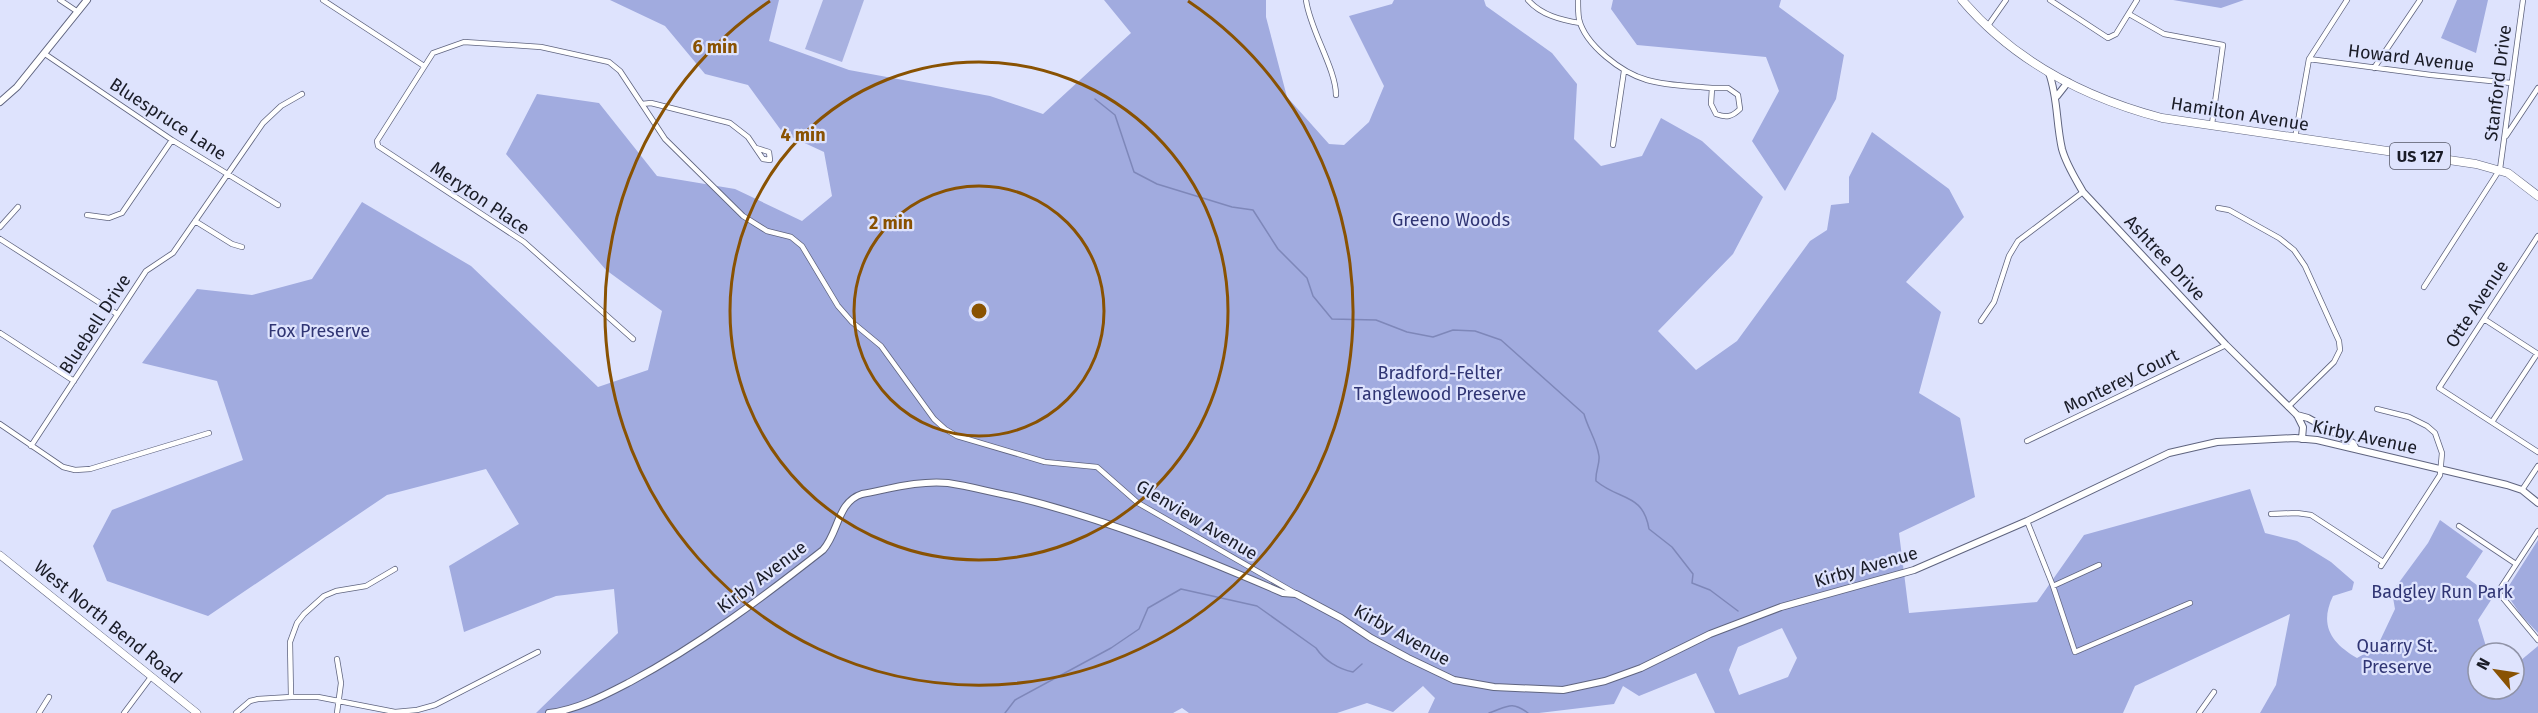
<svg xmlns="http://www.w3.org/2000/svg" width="2538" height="713" viewBox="0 0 2538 713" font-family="'Fira Sans',sans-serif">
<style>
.green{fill:#a8b1e0}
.forest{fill:#a1abdf;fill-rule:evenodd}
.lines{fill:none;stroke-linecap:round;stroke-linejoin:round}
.stream{stroke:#7e87b9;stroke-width:1.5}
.minor-casing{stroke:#5f647f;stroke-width:6}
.tertiary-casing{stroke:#5f647f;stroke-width:8}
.secondary-casing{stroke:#5f647f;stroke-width:8}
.primary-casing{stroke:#5f647f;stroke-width:9}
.minor{stroke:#fff;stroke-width:4.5}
.tertiary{stroke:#fff;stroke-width:6}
.secondary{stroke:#fff;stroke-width:7}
.primary{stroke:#fff;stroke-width:8}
.ring{fill:none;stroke:#895202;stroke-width:3}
.labels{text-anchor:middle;stroke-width:4.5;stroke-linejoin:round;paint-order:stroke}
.shield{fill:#dee3fd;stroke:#555867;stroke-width:1.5}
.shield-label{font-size:16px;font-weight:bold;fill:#1a1c27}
.street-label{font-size:18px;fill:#1a1c27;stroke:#dee3fd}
.park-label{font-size:18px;fill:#303574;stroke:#dee3fd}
.centre{fill:#895202;stroke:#dee3fd;stroke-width:3}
.ring-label{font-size:18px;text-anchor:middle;font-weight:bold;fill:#895202;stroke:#dee3fd;stroke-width:4.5;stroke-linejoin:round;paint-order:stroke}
</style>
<rect width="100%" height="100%" fill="#dee3fd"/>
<path class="green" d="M823,0H864L842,62L805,49Z"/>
<path class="forest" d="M610,0H779L769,41L849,70L990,96L1043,114L1131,33L1104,0H1266V17L1287,97L1329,144L1344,145L1369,122L1384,86L1349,16L1392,4L1394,0H1484L1486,6L1552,53L1577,84L1574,139L1601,166L1642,156L1661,118L1702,141L1763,197L1733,254L1658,331L1696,370L1737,341L1810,241L1827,230L1831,205L1849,203V177L1872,132L1949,189L1964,217L1906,282L1941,312L1919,393L1960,418L1975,497L1899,533L1909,613L2037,602L2084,535L2250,489L2265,533L2297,541L2331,562L2354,582L2352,590L2333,596C2319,625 2331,643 2357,658L2377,647L2395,609L2392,592L2428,543L2440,520L2483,551L2466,577L2493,597L2478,620L2488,653H2478V689H2514V666L2538,646V713H2260L2276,685L2290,614L2135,686L2123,713H1715L1696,673L1639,696L1623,686L1614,704L1539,713H1428L1435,698L1423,686L1393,712L1367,703L1337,713H1189L1182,708L1173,713H536L618,633L614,589L556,596L464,632L449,566L519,524L486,469L387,495L208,616L107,581L93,546L112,510L243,460L217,381L142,363L197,289L252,295L312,279L362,202L471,266L598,387L648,370L662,311L606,270L506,154L537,94L599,103L657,176L735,189L802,221L832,196L824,152L783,133L748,85L705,74L665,26ZM1782,628L1797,658L1788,677L1739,695L1729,670L1738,647Z
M1613,0H1781L1779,7L1844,55L1836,99L1785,191L1752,141L1779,91L1766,57L1637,45L1611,9Z
M2173,0H2244L2221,8Z
M2457,0H2488L2476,53L2441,38Z
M2538,540V633L2521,615L2505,592Z"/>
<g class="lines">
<path class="stream" d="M1095,99L1115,115L1134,172L1157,184L1232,207L1253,210L1278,249L1307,278L1313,296L1332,319L1376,320L1407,332L1433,337L1453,330L1475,331L1501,340L1584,414C1588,429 1597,441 1599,456C1600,464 1595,472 1596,481C1620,501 1643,493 1649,529L1672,547L1693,574L1692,583L1710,590L1738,611
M1005,713L1015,700L1111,648L1139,629L1148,608L1181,589L1257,606L1316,648C1324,660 1338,669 1353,672L1362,664
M1489,713C1507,707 1511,700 1528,713"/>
<defs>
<path id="minor" d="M60,0L78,12
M323,0L424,66
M1306,0C1310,30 1336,69 1336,95
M1528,0C1541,15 1561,20 1580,23
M1578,0C1578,6 1578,13 1579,19C1585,45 1622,73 1647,80C1667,86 1691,86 1712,88L1711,104L1716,114C1726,118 1732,117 1740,109L1738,95L1728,88H1712
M2050,0L2108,38L2116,34L2137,0
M2129,14L2164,34L2223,45L2212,124
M1987,27L2006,0
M45,54L172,140L278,205
M2309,59L2431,75L2511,83
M2374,68L2420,0
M642,104L651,103L730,123L748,137L763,159L770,160L769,152L756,148
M2506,136L2538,88
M2295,138L2309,59L2347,0
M1613,145L1624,71
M2218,208L2229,210L2279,238L2294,250L2305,266L2339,341L2340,350L2334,362L2288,407
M87,215L109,218L122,213L172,140
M195,221L232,244L242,247
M0,227L18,207
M2538,236L2439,388L2538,452
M0,239L117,314
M2424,287L2500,169L2523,0
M2484,319L2538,354
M1981,321L1994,302L2009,256L2018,241L2083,192
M0,333L74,381
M633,339L524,242L378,146L377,141L433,53L464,42L541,47L609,62L620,71L665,139L743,216L767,231L791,237L802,246L838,306L852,322L881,346L934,419L945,429L957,436L1045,462L1097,467L1138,503L1295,593
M2377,409L2409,417L2427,426L2435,433L2442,453L2440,475L2381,566
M2492,422L2537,354
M0,424L63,467L75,470L90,469L209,433
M2027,441L2226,345
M31,446L146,271L173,253L263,123L281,106L302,94
M2522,490L2538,466
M2271,514L2297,513L2311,515L2383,562
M2027,521L2053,586L2075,652L2190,603
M2459,526L2516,564
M2538,531L2498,592L2538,640
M2053,586L2099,565
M337,659L341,683L337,713
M291,697L290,642L297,623L304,614L324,596L336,591L366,586L395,569
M39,713L49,697
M124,713L151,677
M236,713L250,701L258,699L291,697H318L395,712L417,710L435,705L538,652
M2199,713L2214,692"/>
<path id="tertiary" d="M2049,73C2058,98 2056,123 2062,149C2066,164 2075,178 2083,192L2226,345L2297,415L2303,427L2302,439
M2057,96L2068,82
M0,102L17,87L87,0
M2297,415L2308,418L2353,443L2356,449
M549,713C577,710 605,695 630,682C699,645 762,598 823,550C839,532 837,502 862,494C889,489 920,480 948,483C969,486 990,492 1011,496C1104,518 1195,555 1283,593L1296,594L1341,618L1371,638L1408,658L1454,680L1494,687L1563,690L1605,681L1641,668L1710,634L1781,607L1914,570L2027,521L2169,453L2217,442L2295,438L2317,440L2507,485L2522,490L2538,503"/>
<path id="secondary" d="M0,555L197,713"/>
<path id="primary" d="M1962,0C2014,61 2086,98 2162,118L2476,164L2508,173L2538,196"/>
</defs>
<use href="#minor" class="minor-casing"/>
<use href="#tertiary" class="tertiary-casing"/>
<use href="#secondary" class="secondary-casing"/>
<use href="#primary" class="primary-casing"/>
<use href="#minor" class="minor"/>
<use href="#tertiary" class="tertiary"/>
<use href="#secondary" class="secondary"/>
<use href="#primary" class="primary"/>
</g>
<g class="ring">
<circle cx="979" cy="311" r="125"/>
<circle cx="979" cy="311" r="249"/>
<path d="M1188 1A374 374 0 1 1 770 1"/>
</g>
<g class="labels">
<rect class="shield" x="2390" y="143" width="60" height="26" rx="4.5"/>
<g class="shield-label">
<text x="2420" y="162">US 127</text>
</g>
<g class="street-label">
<text transform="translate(2411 58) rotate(7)" y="6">Howard Avenue</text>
<text transform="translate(2498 83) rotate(-83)" y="6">Stanford Drive</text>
<text transform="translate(2240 114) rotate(9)" y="6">Hamilton Avenue</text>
<text transform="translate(168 119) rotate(33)" y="6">Bluespruce Lane</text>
<text transform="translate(480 198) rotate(34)" y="6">Meryton Place</text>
<text transform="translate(2165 258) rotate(47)" y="6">Ashtree Drive</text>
<text transform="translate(2477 304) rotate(-57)" y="6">Otte Avenue</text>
<text transform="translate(95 324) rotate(-57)" y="6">Bluebell Drive</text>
<text transform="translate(2121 381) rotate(-26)" y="6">Monterey Court</text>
<text transform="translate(2365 437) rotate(12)" y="6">Kirby Avenue</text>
<text transform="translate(1197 520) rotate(31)" y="6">Glenview Avenue</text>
<text transform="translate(1866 567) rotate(-16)" y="6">Kirby Avenue</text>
<text transform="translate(762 577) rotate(-37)" y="6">Kirby Avenue</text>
<text transform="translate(108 622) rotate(39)" y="6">West North Bend Road</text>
<text transform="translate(1402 635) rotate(29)" y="6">Kirby Avenue</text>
</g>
<g class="park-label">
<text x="1451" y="226">Greeno Woods</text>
<text x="319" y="337">Fox Preserve</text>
<text x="1440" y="379">Bradford-Felter<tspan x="1440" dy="21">Tanglewood Preserve</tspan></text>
<text x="2442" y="598">Badgley Run Park</text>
<text x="2397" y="652">Quarry St.<tspan x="2397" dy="21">Preserve</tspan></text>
</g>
</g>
<circle cx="979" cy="311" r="9" class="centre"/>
<g class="ring-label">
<text x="715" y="53">6 min</text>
<text x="803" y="141">4 min</text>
<text x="891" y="229">2 min</text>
</g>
<g transform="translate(2496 671) rotate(299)"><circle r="28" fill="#dee3fd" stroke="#9093a7" stroke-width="1.5"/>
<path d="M0-4.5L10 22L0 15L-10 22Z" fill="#895202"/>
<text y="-9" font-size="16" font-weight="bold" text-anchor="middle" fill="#1a1c27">N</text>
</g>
</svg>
